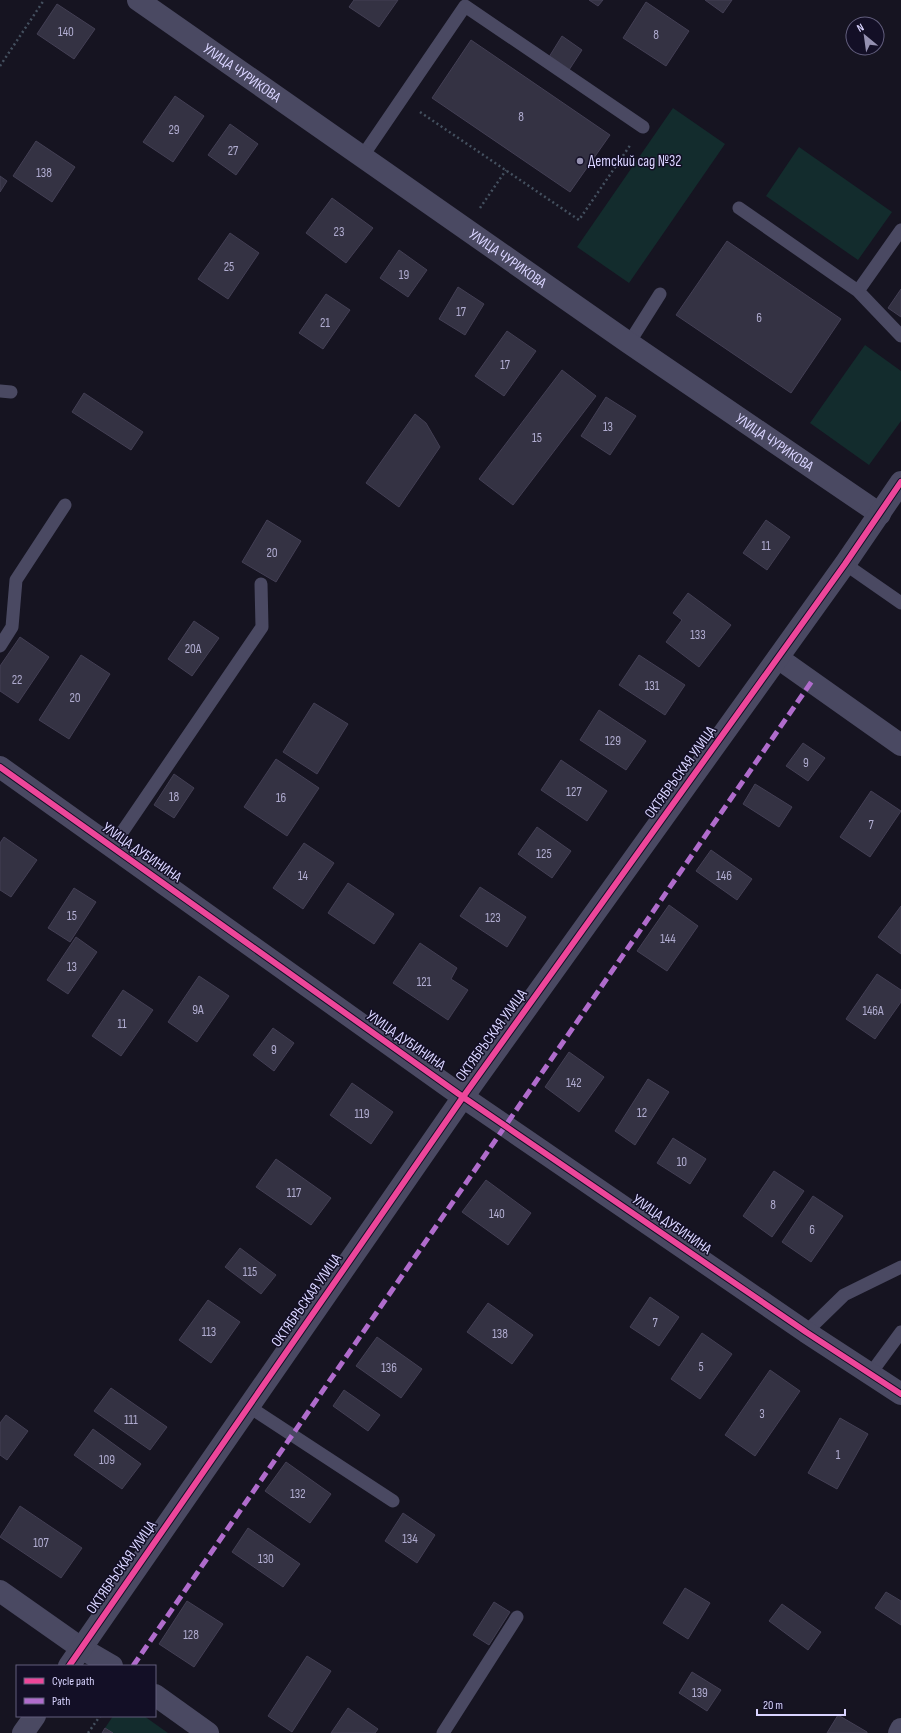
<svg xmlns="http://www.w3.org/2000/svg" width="901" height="1733" viewBox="0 0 901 1733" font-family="'Sofia Sans Condensed',sans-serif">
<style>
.green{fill:#132c2d}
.building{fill:#343243;stroke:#433f54}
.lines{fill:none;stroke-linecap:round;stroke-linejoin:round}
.path{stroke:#44505f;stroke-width:2.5;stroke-dasharray:2 3;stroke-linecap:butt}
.service{stroke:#4a4962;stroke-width:13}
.minor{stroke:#4a4962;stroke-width:22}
.quiet{stroke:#b06ccc;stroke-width:5;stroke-dasharray:10 5;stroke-linecap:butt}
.cycleway-casing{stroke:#130f26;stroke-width:8}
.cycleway{stroke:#ed469a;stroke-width:6}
.poi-dot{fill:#9591b1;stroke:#130f26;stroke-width:1.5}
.labels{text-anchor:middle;stroke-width:3;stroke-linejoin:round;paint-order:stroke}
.number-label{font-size:13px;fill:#b0acd0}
.street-label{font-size:15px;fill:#d9d4ff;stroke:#130f26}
.poi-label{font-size:15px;fill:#d9d4ff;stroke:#130f26;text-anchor:start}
</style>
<rect width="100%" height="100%" fill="#161421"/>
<path class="green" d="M673,108L725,144L629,283L577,247Z
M799,147L892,212L858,260L766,196Z
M865,345L901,371V421L869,465L810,423Z
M113,1716H144L168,1733H113L105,1728Z"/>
<path class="building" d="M354,0H398L379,27L349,7Z
M589,0H603L598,6Z
M705,0H732L723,13Z
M646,2L689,31L666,66L623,38Z
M57,4L95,29L74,59L37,34Z
M562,36L582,50L569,70L549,57Z
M471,40L610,135L570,192L432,98Z
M175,96L204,116L173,162L143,142Z
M230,124L258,144L236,175L208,155Z
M36,141L75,167L52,202L13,176Z
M0,176L7,181L0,192Z
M332,198L373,228L346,263L306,233Z
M230,233L259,253L228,299L198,279Z
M727,241L841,319L791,393L676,315Z
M399,250L427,270L408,297L380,278Z
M458,287L484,304L465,335L439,319Z
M901,289V317L888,308Z
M326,294L350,310L323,349L299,333Z
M507,331L536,351L504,396L475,376Z
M562,370L596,396L513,505L479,479Z
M84,393L143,432L131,450L72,412Z
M606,397L636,416L610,455L581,436Z
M415,414L426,423L440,447L399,507L366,483Z
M267,520L301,541L276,582L242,562Z
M766,520L790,537L767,570L743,553Z
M688,593L731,625L699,667L666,642L682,620L673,613Z
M194,621L219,638L192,676L168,659Z
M20,637L49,657L18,703L0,691V666Z
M81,655L110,674L69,739L39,720Z
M639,655L685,685L665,715L619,685Z
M314,703L348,724L317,774L283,752Z
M599,710L646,741L626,770L580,740Z
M803,743L825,758L808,781L786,766Z
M276,759L319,788L287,836L244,807Z
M561,760L607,791L587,821L541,790Z
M174,774L194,788L174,818L154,805Z
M755,784L792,807L779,827L743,804Z
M871,791L901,811L870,857L840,837Z
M537,827L571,851L552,878L518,854Z
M4,837L37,860L11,897L0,890V843Z
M304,843L334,863L303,909L273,888Z
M711,850L752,879L737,900L696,871Z
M348,883L394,914L374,944L328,913Z
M480,887L526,917L507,947L460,916Z
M74,888L96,902L70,942L48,928Z
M669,905L698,926L667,971L637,951Z
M901,906V954L878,937Z
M76,937L97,952L68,994L47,980Z
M420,943L457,968L451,979L468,990L448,1020L393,983Z
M877,974L901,990V1002L875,1039L846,1019Z
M199,976L229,996L197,1042L168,1022Z
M123,990L153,1010L121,1056L92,1036Z
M273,1028L294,1043L274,1071L253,1055Z
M569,1052L604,1077L579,1112L545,1087Z
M648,1079L669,1092L635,1145L615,1131Z
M352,1083L393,1112L371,1144L330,1115Z
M673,1138L706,1159L690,1184L657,1163Z
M276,1159L331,1198L311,1225L256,1187Z
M774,1171L804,1191L772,1237L743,1216Z
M486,1180L531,1213L508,1245L462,1212Z
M813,1196L843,1216L811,1262L782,1242Z
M240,1248L276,1275L261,1294L225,1267Z
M650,1297L679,1317L659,1346L630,1327Z
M208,1300L240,1322L211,1363L179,1340Z
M488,1303L533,1335L512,1364L467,1332Z
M702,1333L732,1354L700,1399L671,1379Z
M377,1337L422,1369L401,1398L356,1366Z
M770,1370L800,1391L755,1456L725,1435Z
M111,1388L167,1427L150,1450L94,1411Z
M344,1390L380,1415L368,1431L333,1406Z
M6,1415L28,1431L7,1460L0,1455V1423Z
M840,1418L868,1434L837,1489L808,1473Z
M93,1429L141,1464L122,1489L74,1455Z
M286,1462L331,1494L310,1523L265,1491Z
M20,1506L82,1548L61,1578L0,1537Z
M403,1513L435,1535L417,1563L385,1541Z
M248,1528L300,1564L283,1587L232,1552Z
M685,1588L710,1603L688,1639L663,1623Z
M886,1592L901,1601V1625L875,1608Z
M187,1601L223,1624L194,1667L159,1644Z
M494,1602L510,1612L489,1645L473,1635Z
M782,1604L821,1632L808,1650L769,1621Z
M307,1656L331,1671L292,1732L268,1716Z
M692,1672L721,1690L707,1711L679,1693Z
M348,1708L378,1729L375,1733H331Z
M838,1715L867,1732V1733H827Z
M105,1728L113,1733H102Z"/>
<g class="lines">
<path class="path" d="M0,66L44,0
M420,112L579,220L631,144
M480,208L506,170
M88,1733L100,1716"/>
<path class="service" d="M362,157L465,6L643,127
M739,208L858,291L901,336
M858,291L901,230
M629,343L660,294
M0,391L11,392
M845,564L901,603
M0,646L12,627L16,580L65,505
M112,847L262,627L261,584
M806,1332L844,1295L901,1267
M871,1373L901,1332
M248,1406L393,1501
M443,1733L517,1617"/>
<g class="minor">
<path id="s1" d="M138,0L629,343L880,514"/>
<path d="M778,658L901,745"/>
<path d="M0,767L463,1097L806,1332L901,1394"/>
<path d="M0,1591L81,1648L112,1666"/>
<path d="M69,1666L463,1097L845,564L901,482"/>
<path d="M155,1695L208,1733"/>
<path d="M23,1733L35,1716"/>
<path d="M899,1733L901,1729"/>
</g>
<path class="quiet" d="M133,1666L812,681"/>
<defs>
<path id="cycleway" d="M0,767L463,1097L806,1332L901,1394
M69,1666L463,1097L845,564L901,482"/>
</defs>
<use href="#cycleway" class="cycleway-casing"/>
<use href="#cycleway" class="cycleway"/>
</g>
<circle class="poi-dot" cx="580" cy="161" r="4"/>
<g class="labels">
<g class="number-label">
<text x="66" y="36">140</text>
<text x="656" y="39">8</text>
<text x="521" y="121">8</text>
<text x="174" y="134">29</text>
<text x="233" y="155">27</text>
<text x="44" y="177">138</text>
<text x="339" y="236">23</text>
<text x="229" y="271">25</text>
<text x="404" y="279">19</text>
<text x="461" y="316">17</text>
<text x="759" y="322">6</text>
<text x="325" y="327">21</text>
<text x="505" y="369">17</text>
<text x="608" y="431">13</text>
<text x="537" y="442">15</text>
<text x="766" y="550">11</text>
<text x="272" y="557">20</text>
<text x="698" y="639">133</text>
<text x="193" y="653">20А</text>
<text x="17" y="684">22</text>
<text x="652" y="690">131</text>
<text x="75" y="702">20</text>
<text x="613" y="745">129</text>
<text x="806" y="767">9</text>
<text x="574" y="796">127</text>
<text x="174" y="801">18</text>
<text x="281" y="802">16</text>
<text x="871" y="829">7</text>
<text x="544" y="858">125</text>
<text x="303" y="880">14</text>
<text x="724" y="880">146</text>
<text x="72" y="920">15</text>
<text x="493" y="922">123</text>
<text x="668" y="943">144</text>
<text x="72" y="971">13</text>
<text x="424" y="986">121</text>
<text x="198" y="1014">9А</text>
<text x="873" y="1015">146А</text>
<text x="122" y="1028">11</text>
<text x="274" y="1054">9</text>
<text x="574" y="1087">142</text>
<text x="642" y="1117">12</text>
<text x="362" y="1118">119</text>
<text x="682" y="1166">10</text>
<text x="294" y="1197">117</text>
<text x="773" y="1209">8</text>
<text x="497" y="1218">140</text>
<text x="812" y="1234">6</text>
<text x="250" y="1276">115</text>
<text x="655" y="1327">7</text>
<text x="209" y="1336">113</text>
<text x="500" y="1338">138</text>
<text x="701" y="1371">5</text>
<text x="389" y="1372">136</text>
<text x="762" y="1418">3</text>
<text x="131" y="1424">111</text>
<text x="838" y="1459">1</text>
<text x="107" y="1464">109</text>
<text x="298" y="1498">132</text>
<text x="410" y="1543">134</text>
<text x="41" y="1547">107</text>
<text x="266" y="1563">130</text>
<text x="191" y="1639">128</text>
<text x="700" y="1697">139</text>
</g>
<g class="street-label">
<text dy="5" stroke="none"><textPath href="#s1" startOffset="127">УЛИЦА ЧУРИКОВА</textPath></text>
<text dy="5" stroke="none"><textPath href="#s1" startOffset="451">УЛИЦА ЧУРИКОВА</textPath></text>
<text dy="5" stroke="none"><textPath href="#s1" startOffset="775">УЛИЦА ЧУРИКОВА</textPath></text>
<text transform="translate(680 772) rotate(-54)" y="5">ОКТЯБРЬСКАЯ УЛИЦА</text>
<text transform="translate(142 852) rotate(35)" y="5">УЛИЦА ДУБИНИНА</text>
<text transform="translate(491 1035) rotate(-54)" y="5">ОКТЯБРЬСКАЯ УЛИЦА</text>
<text transform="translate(406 1040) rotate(35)" y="5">УЛИЦА ДУБИНИНА</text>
<text transform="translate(672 1224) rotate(35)" y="5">УЛИЦА ДУБИНИНА</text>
<text transform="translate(306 1300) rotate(-55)" y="5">ОКТЯБРЬСКАЯ УЛИЦА</text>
<text transform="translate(121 1567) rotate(-55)" y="5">ОКТЯБРЬСКАЯ УЛИЦА</text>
</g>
<g class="poi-label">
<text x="588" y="166">Детский сад №32</text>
</g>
</g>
<rect x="16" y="1665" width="140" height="52" fill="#130f26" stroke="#625e7d"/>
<rect x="24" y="1678" width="20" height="6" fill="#ed469a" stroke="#625e7d"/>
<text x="52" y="1685" font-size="12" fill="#d9d4ff">Cycle path</text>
<rect x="24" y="1698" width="20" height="6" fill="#b06ccc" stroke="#625e7d"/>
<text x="52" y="1705" font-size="12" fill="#d9d4ff">Path</text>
<g transform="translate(865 36) rotate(331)"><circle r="19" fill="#130f26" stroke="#625e7d"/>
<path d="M0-3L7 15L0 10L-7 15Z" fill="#9591b1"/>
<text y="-6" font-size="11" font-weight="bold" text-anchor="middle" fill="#d9d4ff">N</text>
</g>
<path d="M757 1709v6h88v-6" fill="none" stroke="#d9d4ff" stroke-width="2"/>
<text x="763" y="1709" font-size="12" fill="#d9d4ff" stroke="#130f26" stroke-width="3" paint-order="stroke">20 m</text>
</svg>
